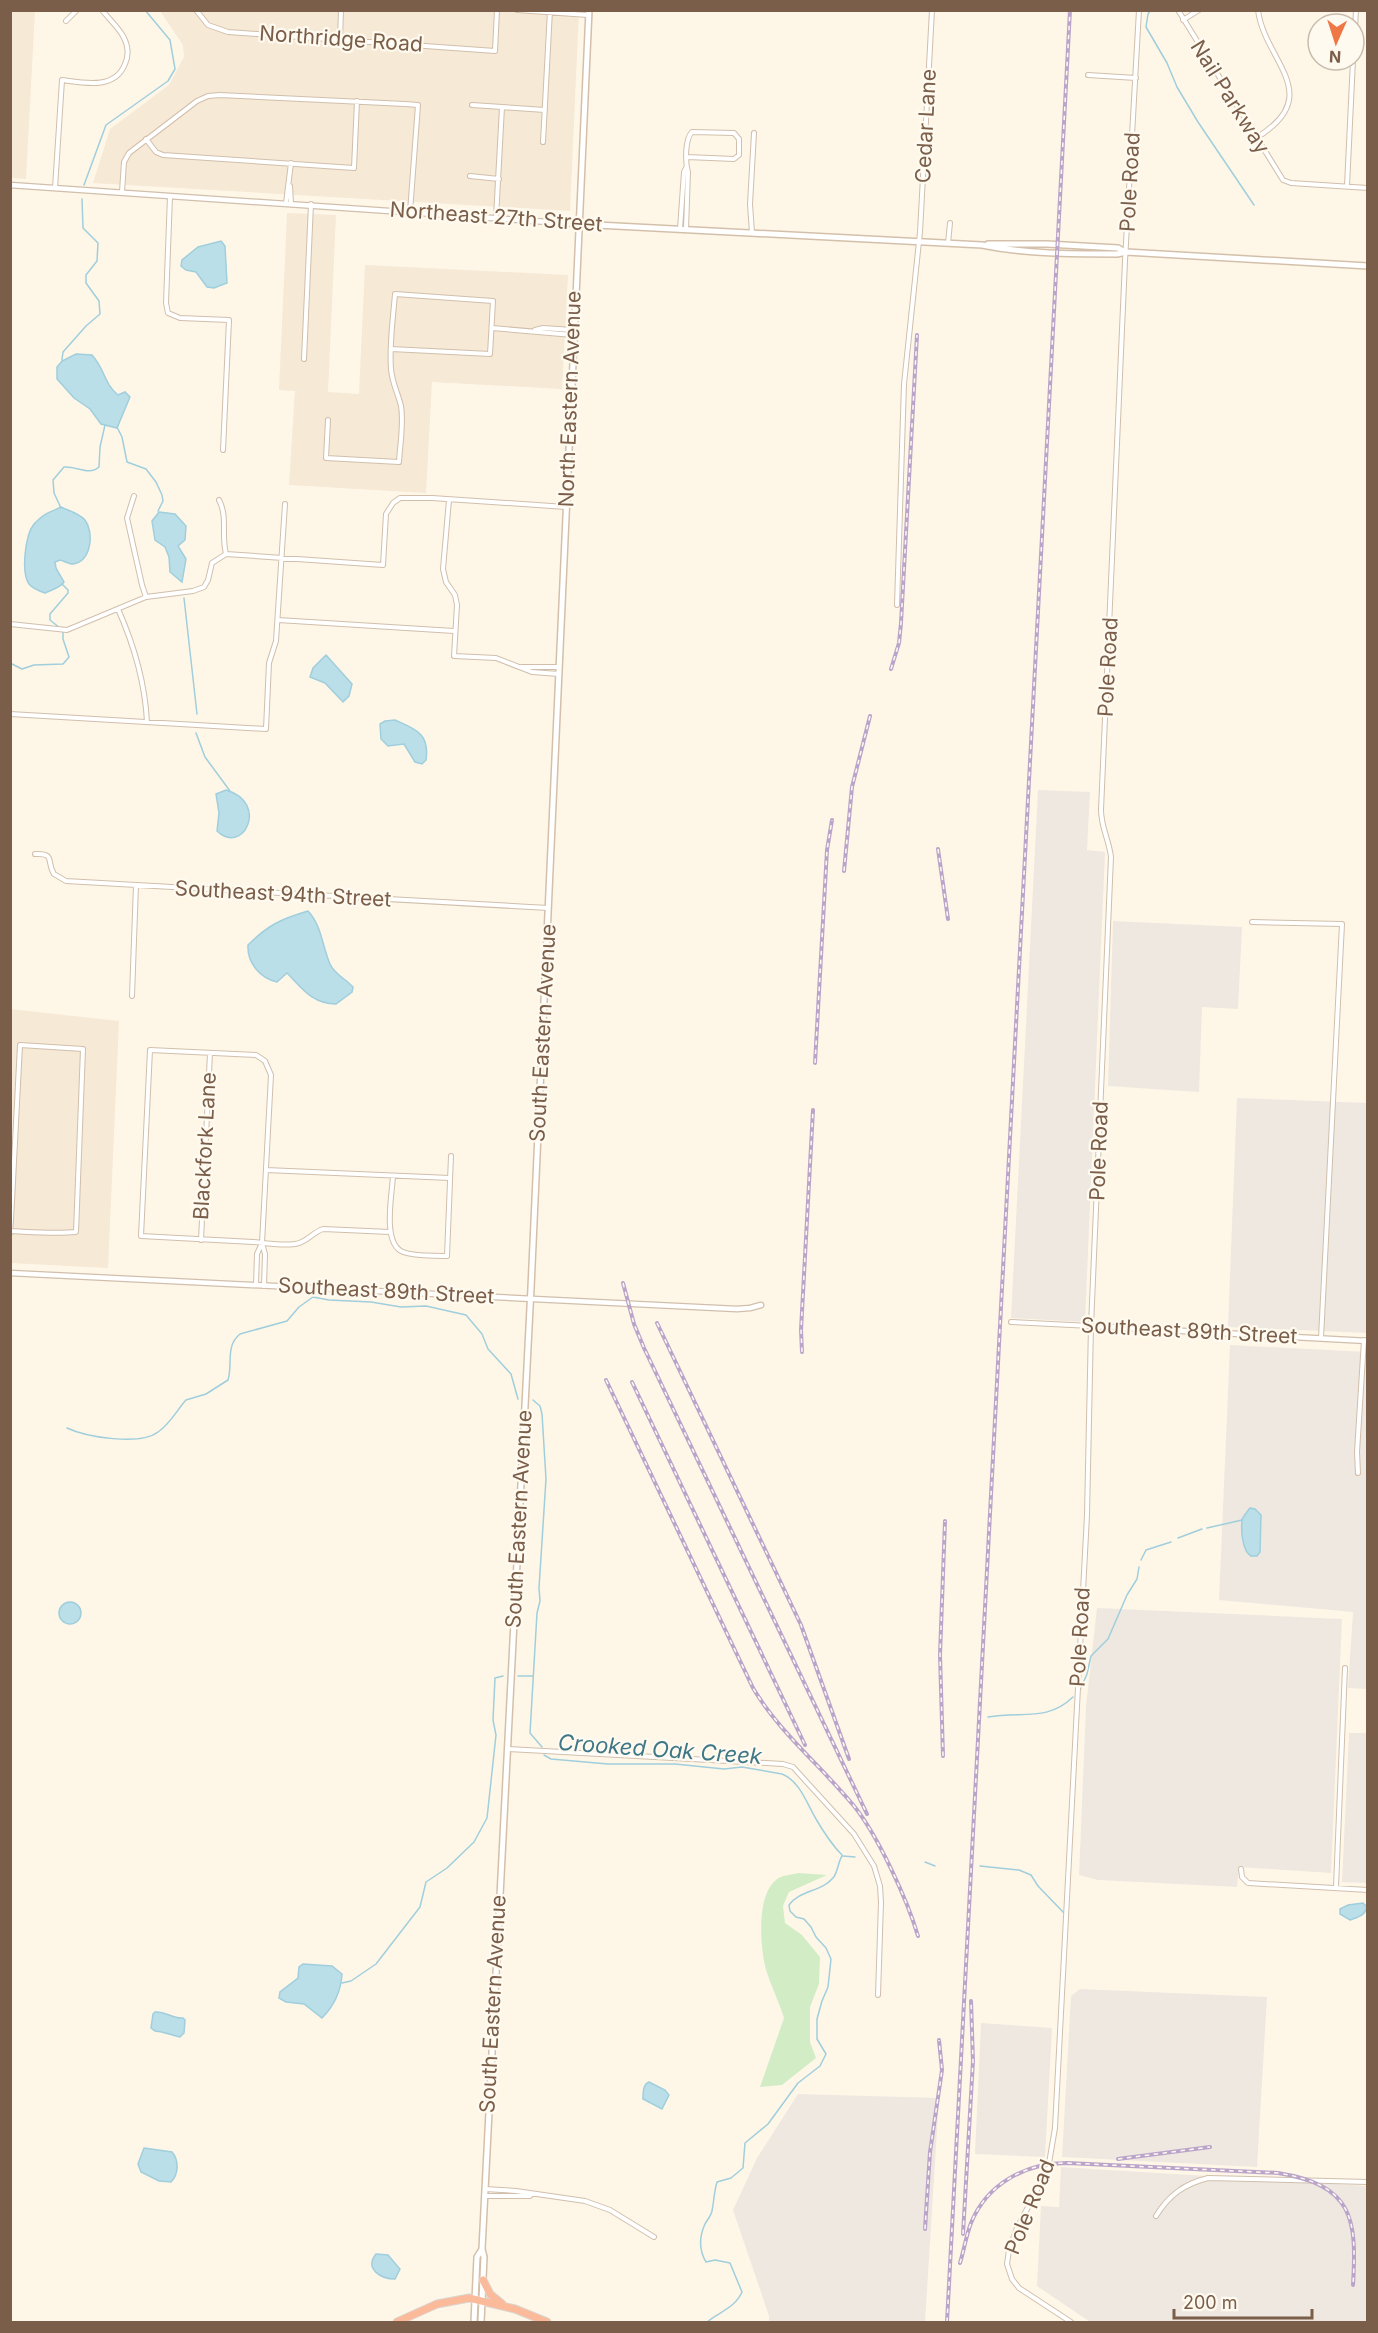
<svg xmlns="http://www.w3.org/2000/svg" width="1378" height="2333" viewBox="0 0 1378 2333" font-family="Inter,sans-serif">
<style>
.residential{fill:#f6e9d6}
.industrial{fill:#eee8e1}
.green{fill:#d2edc5}
.water{fill:#badfe9;stroke:#a0cedc;stroke-width:1.5}
.lines{fill:none;stroke-linecap:round;stroke-linejoin:round}
.stream{stroke:#a0cedc;stroke-width:1.5}
.minor-casing{stroke:#d1bfac;stroke-width:6}
.tertiary-casing{stroke:#d1bfac;stroke-width:7}
.secondary-casing{stroke:#d4c0aa;stroke-width:8}
.motorway-casing{stroke:#dcd5d0;stroke-width:9}
.minor{stroke:#fff;stroke-width:4}
.tertiary{stroke:#fff;stroke-width:4.5}
.secondary{stroke:#fff;stroke-width:5}
.motorway{stroke:#fbbb9b;stroke-width:7}
.rail-casing{stroke:#bba4ca;stroke-width:4}
.rail{stroke:#fffaf0;stroke-width:1.5;stroke-dasharray:4.5;stroke-linecap:butt}
.labels{text-anchor:middle;stroke-width:4.5;stroke-linejoin:round;paint-order:stroke}
.street-label{font-size:21px;fill:#7a5e49;stroke:#fffaf0}
.water-label{font-size:22px;font-style:italic;fill:#3f7787;stroke:#fffaf0}
</style>
<rect width="100%" height="100%" fill="#fef7e8"/>
<path class="residential" d="M10,11H35L26,179L11,178Z
M160,11H579L570,211L93,183L110,129L169,85L184,57L183,45Z
M287,213L336,215L328,392L359,394L365,265L568,275L562,389L432,382L426,493L289,485L295,391L279,390Z
M10,1009L119,1021L108,1268L11,1263Z"/>
<path class="industrial" d="M1038,790L1090,792L1087,850L1105,852L1085,1322L1011,1318Z
M1113,921L1242,927L1238,1009L1202,1007L1199,1092L1108,1086Z
M1237,1098L1367,1103V1333L1228,1327Z
M1230,1345L1367,1352V1689L1348,1688L1353,1612L1219,1600Z
M1097,1608L1342,1619L1331,1873L1239,1867L1237,1887L1098,1880L1079,1875L1086,1706Z
M1349,1733H1367V1883L1342,1882Z
M1080,1989L1267,1997L1257,2167L1062,2157L1071,1996Z
M981,2023L1052,2028L1045,2157L975,2154Z
M798,2094L939,2098L925,2322H769V2316L733,2210L757,2158Z
M1061,2167L1367,2186V2322H1090L1037,2286L1041,2206L1059,2207Z"/>
<path class="green" d="M798,1873L827,1875L789,1892L783,1906L785,1923L802,1935L820,1957L819,1984L810,2007V2042L816,2058L782,2085L760,2087L784,2018C779,2002 771,1986 766,1970C760,1947 756,1896 776,1880C781,1875 791,1875 798,1873Z"/>
<path class="water" d="M221,241L225,246L227,283L214,288L207,287L196,272L186,270L181,266L182,260L198,247Z
M76,354L92,355C105,369 104,384 118,395L125,392L130,397L117,428L101,424L90,409L74,398L57,379V367L62,361Z
M61,507C69,511 79,513 85,520C94,532 92,561 73,564C69,564 64,561 60,560L55,562L56,568L64,582C60,588 51,590 45,593C39,591 33,589 29,584C21,573 25,535 34,524C44,513 49,513 61,507Z
M159,512L175,514L186,526L185,540L178,546L186,559L182,582L170,572L169,557L165,547L155,540L152,521Z
M326,655L352,684L349,696L343,702L325,683L310,677L313,668Z
M395,720C415,729 430,733 426,760L422,764L415,762L404,744L388,746L381,739L380,724L385,721Z
M226,790C270,803 243,856 217,831L219,813L216,794Z
M308,911C322,926 322,946 330,964C334,974 346,979 353,987L352,992L336,1004C312,1004 302,988 287,973L277,982C260,978 247,963 248,945C268,925 281,919 308,911Z
M1250,1508L1255,1509L1261,1515L1260,1552L1257,1556H1251C1242,1551 1241,1530 1242,1520C1243,1516 1248,1511 1250,1508Z
M59 1613a11 11 0 1 1 22 0a11 11 0 1 1-22 0Z
M1363,1903L1367,1907C1365,1916 1358,1917 1350,1920L1340,1914V1909L1348,1905Z
M303,1964L332,1966L342,1974C341,1991 334,2006 322,2018L304,2004L286,2002L279,1998L280,1992L298,1978L299,1967Z
M155,2012C166,2011 172,2019 183,2018L185,2020L184,2033L180,2037C171,2035 165,2032 155,2031L151,2028L153,2014Z
M649,2082L665,2090L669,2095L662,2109L643,2099C643,2093 643,2084 649,2082Z
M144,2148L172,2152C179,2160 179,2174 171,2182L159,2181L141,2172L138,2164Z
M376,2254L388,2255L400,2269L395,2279C381,2279 364,2269 376,2254Z"/>
<g class="lines">
<path class="stream" d="M1151,10L1148,14L1146,27L1167,63L1177,87L1198,122L1254,205
M84,185L106,125L168,81L175,69L170,40L145,10
M62,360L63,352L86,326L100,314L99,301L86,283V275L97,261L98,243L83,228L82,199
M117,427L122,437L127,462L146,469L156,482L162,495L163,501L158,511
M61,508L54,493L53,480L64,467C77,466 89,476 99,467L100,447L105,425
M184,598L197,714
M60,628L50,620V614L68,593V590L62,584
M10,663L22,669L34,665L63,664L69,657L63,639V632
M196,733L205,757L230,791
M533,1400L540,1406L542,1414L546,1479L539,1588L540,1601L537,1613L530,1733L542,1747
M67,1428C86,1437 140,1446 158,1432C170,1424 177,1410 186,1400L206,1394L228,1380C233,1364 225,1346 240,1334L287,1321L299,1307L313,1297L329,1300L371,1302L401,1307L426,1306L466,1315L482,1334L488,1349L511,1374L518,1399
M1207,1528L1242,1520
M1178,1538L1202,1529
M1141,1560L1146,1550L1171,1542
M518,1676H532
M1080,1690L1087,1674L1091,1656L1108,1639L1127,1595L1137,1579L1139,1567
M988,1717C1022,1711 1047,1722 1073,1697
M544,1755L551,1759L608,1764H675L724,1769L742,1767L782,1774C800,1781 807,1804 816,1819C823,1831 832,1845 842,1855
M843,1856L855,1857
M925,1862L935,1866
M980,1866L1019,1870L1031,1875L1038,1886L1064,1913
M342,1983L351,1981L376,1964L420,1907L426,1882L447,1868L474,1842L487,1818L496,1735L493,1720L495,1678L503,1676
M707,2322C719,2312 735,2308 742,2292L730,2263L715,2260L706,2262C699,2250 699,2237 705,2224C707,2220 711,2216 712,2211C714,2201 714,2192 717,2182L731,2178L743,2168L745,2143L768,2124L798,2083L820,2066L826,2054L817,2039V2019L822,2001L828,1987L831,1959L826,1948L816,1937L811,1927L804,1919L796,1917L790,1911L789,1905C800,1890 821,1892 833,1878C838,1872 838,1862 842,1856"/>
<defs>
<path id="minor" d="M196,10L208,25L228,32L495,51L497,10
M517,10L588,15
M1178,10L1283,180L1291,183L1368,188
M1183,20L1199,10
M66,21L77,10
M340,39L341,10
M1354,49L1356,10
M1088,75L1136,78
M472,105L545,110
M1256,138C1327,95 1264,61 1258,10
M146,139L156,152L163,155L354,168L357,101
M543,142L550,10
M470,176L499,179
M290,186L291,203
M1347,186L1353,60
M55,188L62,80C84,83 115,90 125,64C129,55 128,45 123,36C118,27 109,19 102,10
M122,192L124,162L129,153L197,101L208,96L220,95L405,104L418,105L410,212
M170,196L166,303L168,313L180,318L229,320L223,450
M286,203L291,163
M496,218L502,107
M680,229L684,172L686,168
M686,229L688,172C685,162 685,139 692,132L734,133L739,139V155L734,159L687,157
M752,233L750,204L754,133
M948,243L950,223
M492,328L573,335
M535,330L543,328L573,330
M304,359L311,204
M328,420L326,458L399,462C400,444 404,423 401,406C398,393 392,383 391,369C389,345 393,319 395,294L493,301L490,354L391,349
M134,496L127,518L142,585L146,597
M219,500C228,517 221,535 226,554L383,565L386,514L393,503L400,498H432L566,507
M449,500L443,569L446,582L455,595L457,605L454,656L496,658L532,672L559,674
M897,605L904,384L920,232L932,10
M118,609C134,645 145,682 147,722
M278,620L454,631
M10,624L67,630L146,597L193,591L204,587L208,580L212,563L226,554
M521,667H559
M10,714L266,729L269,663L276,641L285,504
M35,854C56,853 46,862 54,874L66,881L548,908
M1252,922L1342,924L1321,1338
M132,996L136,885
M266,1170L450,1178
M393,1176C392,1195 382,1244 403,1252C416,1257 433,1255 447,1256L451,1156
M10,1231H11C32,1232 54,1234 76,1232L83,1049L20,1045L11,1220L10,1233
M201,1240L210,1053
M262,1243L265,1254L264,1286
M256,1285L257,1254L262,1243L271,1075L265,1061L256,1055L150,1050L141,1236C178,1238 216,1240 253,1242C267,1243 282,1246 295,1244C306,1243 313,1232 323,1229L390,1232
M1011,1322L1091,1326
M1358,1473L1357,1452L1364,1340
M508,1749L783,1764L793,1767L854,1834L874,1866L880,1886L881,1902L878,1995
M1241,1869L1242,1877L1248,1883L1368,1890
M1336,1887L1345,1668
M485,2189L516,2191L585,2201L610,2210L654,2237
M484,2196H530
M1156,2216C1169,2195 1184,2184 1208,2178L1368,2182
M1071,2322L1019,2288L1012,2279L1007,2264L1009,2250L1017,2228L1048,2169L1055,2128L1087,1515L1091,1326L1111,857C1109,840 1101,827 1101,810L1125,261L1139,10"/>
<path id="tertiary" d="M10,185L578,224
M10,1273L737,1309L750,1308L761,1305
M1091,1326L1368,1341"/>
<path id="secondary" d="M578,224L982,245C1026,254 1072,254 1117,254L1126,252L1368,266
M988,244H1047L1118,248L1125,252
M474,2322L477,2257L482,2249
M481,2322L484,2257L482,2249L531,1288L589,10"/>
<path id="motorway" d="M483,2280L490,2294L502,2304
M397,2322L437,2304L469,2298L515,2309L547,2322"/>
</defs>
<use href="#minor" class="minor-casing"/>
<use href="#tertiary" class="tertiary-casing"/>
<use href="#secondary" class="secondary-casing"/>
<use href="#motorway" class="motorway-casing"/>
<use href="#minor" class="minor"/>
<use href="#tertiary" class="tertiary"/>
<use href="#secondary" class="secondary"/>
<use href="#motorway" class="motorway"/>
<defs>
<path id="rail" d="M891,669L899,643L901,623L917,335
M938,849L948,919
M844,871L852,787L870,716
M815,1063L827,850L832,820
M623,1283L634,1324L644,1348L867,1814
M657,1323L801,1625L849,1759
M802,1352L801,1330L813,1110
M606,1380L753,1688C779,1732 821,1766 854,1806C878,1836 907,1899 918,1936
M632,1382L805,1745
M943,1756L940,1655L945,1521
M1118,2159L1210,2147
M925,2229L930,2152L942,2070L939,2040
M963,2234L973,2061L971,2001
M960,2263C964,2250 966,2236 971,2223C987,2184 1025,2163 1067,2163L1278,2173C1353,2185 1357,2218 1353,2285
M947,2322L1070,10"/>
</defs>
<use href="#rail" class="rail-casing"/>
<use href="#rail" class="rail"/>
</g>
<g class="labels">
<g class="street-label">
<text transform="translate(341 39) rotate(4)" y="7">Northridge Road</text>
<text transform="translate(1230 97) rotate(58)" y="7">Nail Parkway</text>
<text transform="translate(926 126) rotate(-87)" y="7">Cedar Lane</text>
<text transform="translate(1130 182) rotate(-87)" y="7">Pole Road</text>
<text transform="translate(496 217) rotate(4)" y="7">Northeast 27th Street</text>
<text transform="translate(570 399) rotate(-88)" y="7">North Eastern Avenue</text>
<text transform="translate(1108 667) rotate(-87)" y="7">Pole Road</text>
<text transform="translate(283 894) rotate(3)" y="7">Southeast 94th Street</text>
<text transform="translate(543 1033) rotate(-87)" y="7">South Eastern Avenue</text>
<text transform="translate(205 1146) rotate(-87)" y="7">Blackfork Lane</text>
<text transform="translate(1099 1151) rotate(-88)" y="7">Pole Road</text>
<text transform="translate(386 1291) rotate(3)" y="7">Southeast 89th Street</text>
<text transform="translate(1189 1331) rotate(3)" y="7">Southeast 89th Street</text>
<text transform="translate(519 1519) rotate(-87)" y="7">South Eastern Avenue</text>
<text transform="translate(1080 1637) rotate(-87)" y="7">Pole Road</text>
<text transform="translate(493 2004) rotate(-87)" y="7">South Eastern Avenue</text>
<text transform="translate(1030 2207) rotate(-68)" y="7">Pole Road</text>
</g>
<g class="water-label">
<text transform="translate(660 1749) rotate(4)" y="8">Crooked Oak Creek</text>
</g>
</g>
<rect width="1378" height="2333" fill="none" stroke="#7a5e49" stroke-width="24"/>
<g transform="translate(1336 42) rotate(183)"><circle r="28" fill="#fffaf0" stroke="#cabcad" stroke-width="1.5"/>
<path d="M0-4.5L10 22L0 15L-10 22Z" fill="#ef7746"/>
<text y="-9" font-size="16" font-weight="bold" text-anchor="middle" fill="#7a5e49">N</text>
</g>
<path d="M1174 2309v9h138v-9" fill="none" stroke="#7a5e49" stroke-width="3"/>
<text x="1183" y="2309" font-size="18" fill="#7a5e49" stroke="#fffaf0" stroke-width="4.5" paint-order="stroke">200 m</text>
</svg>
